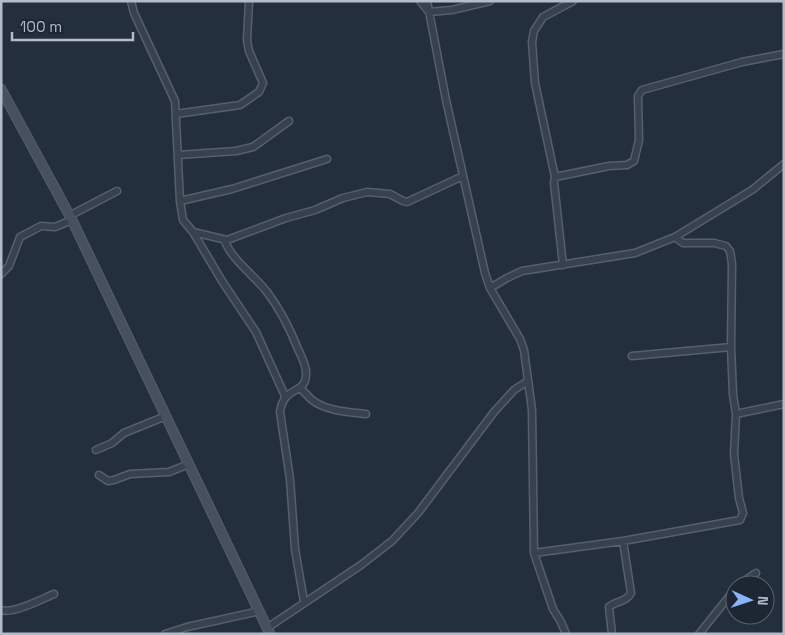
<svg xmlns="http://www.w3.org/2000/svg" width="785" height="635" viewBox="0 0 785 635" font-family="'Space Grotesk',sans-serif">
<style>
.lines{fill:none;stroke-linecap:round;stroke-linejoin:round}
.minor-casing{stroke:#565f6c;stroke-width:9}
.secondary-casing{stroke:#565f6c;stroke-width:11}
.minor{stroke:#38414e;stroke-width:6}
.secondary{stroke:#465061;stroke-width:9}
</style>
<rect width="100%" height="100%" fill="#242f3e"/>
<g class="lines">
<defs>
<path id="minor" d="M131,1L134,13L175,101L180,201L183,220L193,232L227,240
M420,1L429,12L452,10L490,1
M427,1L446,100L485,273L490,288L520,339L524,350L532,410L534,553L553,609L561,622L566,634
M176,114L240,105L259,92L263,83L249,51L247,40L249,1
M178,155L236,151L253,147L289,121
M555,177L535,83L532,42L534,31L543,17L573,1
M180,201L232,189L327,159
M69,216L117,191
M193,232L222,281L256,332L285,396
M563,265L554,183L555,177L609,166L627,165L634,161L639,140L638,96L642,90L742,62L784,54
M1,274L9,266L20,237L41,226L55,227L72,220
M490,288L507,278L522,271L635,253L675,237L752,190L784,164
M632,356L731,347
M300,388C304,392 308,396 312,400C326,411 349,412 366,414
M736,414L784,404
M96,450L112,443L124,433L166,416
M99,475L108,481L114,480L130,474L169,472L189,464
M534,553L623,541L740,520L743,513L739,498L734,454L736,414L733,395L731,347L732,264L730,251L726,246L714,243H683L675,237
M739,585L756,573
M304,602L295,549L290,479L280,412C284,384 306,396 306,374C307,366 301,356 298,349C290,329 280,309 267,292C254,275 234,262 225,242L227,240L286,218L315,210L343,198L367,192L390,194L403,201L407,202L463,176
M1,610C14,614 42,599 54,594
M267,628L361,565L392,541L418,513L494,412L514,390L528,381
M165,634L187,627L260,611
M612,634L609,607C615,601 627,602 631,593L623,541
M699,634L735,589"/>
<path id="secondary" d="M1,89L72,220L270,634"/>
</defs>
<use href="#minor" class="minor-casing"/>
<use href="#secondary" class="secondary-casing"/>
<use href="#minor" class="minor"/>
<use href="#secondary" class="secondary"/>
</g>
<rect width="785" height="635" fill="none" stroke="#b4bcc9" stroke-width="5"/>
<g transform="translate(750 600) rotate(93)"><circle r="24" fill="#1d2633" stroke="#59626f"/>
<path d="M0-4L9 19L0 12L-9 19Z" fill="#8ab4f8"/>
<text y="-8" font-size="14" font-weight="bold" text-anchor="middle" fill="#b4bcc9">N</text>
</g>
<path d="M12 32v8h121v-8" fill="none" stroke="#b4bcc9" stroke-width="2.5"/>
<text x="20" y="32" font-size="15" fill="#b4bcc9" stroke="#1d2633" stroke-width="4" paint-order="stroke">100 m</text>
</svg>
